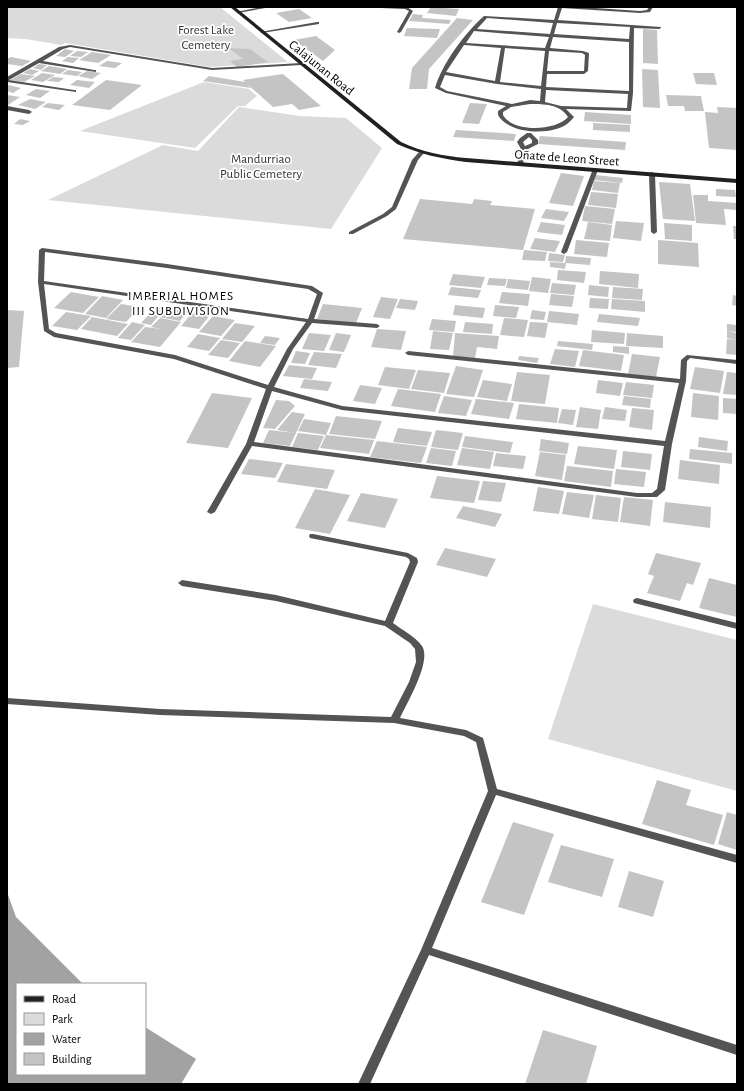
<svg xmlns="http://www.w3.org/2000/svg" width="744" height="1091" viewBox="0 0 744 1091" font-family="'Alegreya Sans',sans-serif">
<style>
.green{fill:#dbdbdb}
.water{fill:#a2a2a2}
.building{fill:#c4c4c4}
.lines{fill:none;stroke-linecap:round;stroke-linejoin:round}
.street{fill:#545454;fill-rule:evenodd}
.secondary{fill:#212121;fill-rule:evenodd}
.labels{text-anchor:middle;stroke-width:3.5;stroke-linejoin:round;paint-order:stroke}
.far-park-label{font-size:13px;fill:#323232;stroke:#fff}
.far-street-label{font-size:13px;fill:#000;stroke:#fff}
.far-neighbourhood-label{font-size:13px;letter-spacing:1px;fill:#000;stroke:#fff}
</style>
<rect width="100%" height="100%" fill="#fff"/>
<path class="green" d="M7,7H220L288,62L210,67L65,43L61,45L26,39L7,38Z
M204,82L249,89L257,96L245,106H238L195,148L80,131Z
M239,107L300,116L346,118L382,148L331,229L48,200L163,145L198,151Z
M593,604L737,640V791L548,739Z"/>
<path class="water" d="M7,892L16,917L83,984H17V1074H145V1027L196,1059L181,1084H7Z"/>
<path class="building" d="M431,7L459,9L456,16L427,13Z
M299,9L312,18L289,22L276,13Z
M413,14L423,15L422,18L451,20L449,24L409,21Z
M457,18L473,20L429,69L427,89H409L412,68Z
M407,28L440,29L437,38L404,36Z
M643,29L657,30L658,64L643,63Z
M316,36L335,50L323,61L294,40Z
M229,48L250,49L268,62L237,67L230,61L243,59Z
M65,49L74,51L65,57L56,56Z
M77,51L88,52L81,57L70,56Z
M92,52L111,55L98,63L79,60Z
M11,57L31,61L22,66L7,64V59Z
M68,57L79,58L73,63L62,61Z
M107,61L122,63L115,68L99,66Z
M39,64L47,65L41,70L33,68Z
M49,66L67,69L60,74L41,71Z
M30,69L39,71L32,75L23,73Z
M642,69L658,70L660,108L643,107Z
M68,70L82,72L77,76L62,74Z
M87,71L101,73L92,79L78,76Z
M42,73L55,75L43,82L31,80Z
M693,73H714L717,85L696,84Z
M21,74L35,76L24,82L10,80Z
M283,74L321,106L299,110L292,104L273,107L246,83L251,88L203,81L209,76L245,82L243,80Z
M53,77L64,78L59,82L47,81Z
M77,80L95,82L89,88L70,85Z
M106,80L142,85L110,110L72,105Z
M8,85L21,88L13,93L7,91Z
M36,89L50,91L40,98L26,95Z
M7,95L20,97L8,105Z
M666,95L701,96L704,111H685L684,106H668Z
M30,99L46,102L35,109L18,105Z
M48,103L65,105L59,110L42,107Z
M470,103L487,104L479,124L462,123Z
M717,107L737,108V150L709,148L705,112L718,113Z
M585,112L631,115V124L584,121Z
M20,119L30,121L23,125L14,124Z
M593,123L630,125V132L593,130Z
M456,130L516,134L514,141L453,137Z
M540,136L626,142L625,150L538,144Z
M561,173L584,176L573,206L549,203Z
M595,175L623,178L622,183L594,180Z
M594,181L620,183L618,193L592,190Z
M659,182L690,184L695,221L663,219Z
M716,189L735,190L736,197L716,196Z
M591,192L618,194L616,208L588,205Z
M693,195H708V201L737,203V210L724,209L726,225L696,223Z
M420,199L472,204L474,199L492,201L490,205L535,209L523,250L403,239Z
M585,206L615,209L612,224L582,221Z
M546,209L569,212L564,221L541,218Z
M616,221L644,223L641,241L613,238Z
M541,222L565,225L562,235L537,232Z
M588,222L612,225L610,241L584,239Z
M664,223L692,225V241L665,239Z
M733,226H737V239H734Z
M535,238L560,241L555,252L530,249Z
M576,240L609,243L607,257L574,254Z
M658,240L698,243L699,267L658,264Z
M524,250L547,252L545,261L522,260Z
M549,253L565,255L563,262L548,261Z
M566,256L591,258L590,265L565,263Z
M550,262L566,263L565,269L550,267Z
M558,270L586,272L584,283L557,280Z
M600,271L639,274L638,288L599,284Z
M453,274L485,277L481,288L449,285Z
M532,277L551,279L548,293L529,291Z
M489,278L507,279L505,286L487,285Z
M508,279L530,281L528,290L506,288Z
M552,283L576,285L574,295L550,293Z
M589,285L609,287L608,297L588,295Z
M451,287L481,290L478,298L448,295Z
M613,287L643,289L642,300L612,298Z
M71,292L99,297L83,313L54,308Z
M502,292L530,294L528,306L499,303Z
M551,294L574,296L572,307L549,305Z
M733,295L737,296V306L732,305Z
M102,296L123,300L106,318L85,314Z
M381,297L398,299L390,319L373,317Z
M590,298L609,299L608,309L589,308Z
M400,299L418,301L415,310L396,308Z
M612,299L645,301V312L611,309Z
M121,304L140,307L126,322L106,319Z
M323,304L362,308L356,323L317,319Z
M455,305L485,308L483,318L453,315Z
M495,305L519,307L516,318L493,316Z
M156,307L165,308L151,325L141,323Z
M168,308L188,311L180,321L159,317Z
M7,310L24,311L19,367L7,368Z
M532,310L546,312L544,320L530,319Z
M549,311L579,314L577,325L547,322Z
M66,312L91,316L77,330L52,326Z
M192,313L210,315L199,329L181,326Z
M599,314L640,318L638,326L597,322Z
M213,316L235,320L221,336L199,332Z
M92,317L128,324L117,336L81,329Z
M160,318L181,322L160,347L131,342L145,327L162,329L151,327Z
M504,318L528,320L524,337L500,335Z
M432,319L456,321L454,332L429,330Z
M132,322L145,325L131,340L118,338Z
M465,322L493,324L492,334L463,332Z
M530,322L548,323L545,338L527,336Z
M235,323L255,326L242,342L222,339Z
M727,324L737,325V332L727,331Z
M377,329L406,331L401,350L371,347Z
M592,330L625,333L624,344L591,342Z
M433,331L453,333L449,350L430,349Z
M727,331L737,333V340L727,338Z
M309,333L331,335L324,351L302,349Z
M336,333L351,335L344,352L329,350Z
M455,333L499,336L497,349L477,347L475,358L453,357Z
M627,333L663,336V348L626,346Z
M198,334L220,338L209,351L187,347Z
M265,336L280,338L275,345L260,343Z
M727,339L737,340V355L726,354Z
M221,340L240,343L228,358L208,355Z
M245,341L276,346L260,367L229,361Z
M558,341L593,344L592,350L557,346Z
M613,346L629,347V354L613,352Z
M555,349L579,351L575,367L550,364Z
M583,350L624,355L621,371L579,366Z
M296,351L310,353L305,364L291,363Z
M314,352L342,354L336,368L308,365Z
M632,354L660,357L656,377L628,374Z
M519,356L539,358L537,363L518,360Z
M289,365L317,368L312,379L283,376Z
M456,366L483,370L474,397L446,394Z
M385,367L416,370L409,389L378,385Z
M695,367L724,371L720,393L690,389Z
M418,370L450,373L444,393L411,389Z
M517,372L550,375L545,404L511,401Z
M727,372L737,373V395L723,394Z
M304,379L332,382L328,391L300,388Z
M483,380L512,384L507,401L477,397Z
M598,380L623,383L620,396L596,393Z
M626,382L654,385L652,398L623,395Z
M360,385L382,388L375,404L353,401Z
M398,389L441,394L435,412L391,406Z
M212,393L252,398L228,448L186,443Z
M693,393L719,396L718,420L691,417Z
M444,396L472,400L466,416L438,413Z
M624,396L651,399L650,408L622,405Z
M723,398L737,399V414L723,413Z
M476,399L514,403L509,419L471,414Z
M276,400L289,401L295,406L275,429L263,428Z
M519,404L559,408L557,423L516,419Z
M580,407L601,410L598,429L576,427Z
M605,407L627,410L625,421L602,419Z
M632,408L654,410L652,430L629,427Z
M562,409L576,410L573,425L558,423Z
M292,412L305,414L296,433L277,430Z
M336,416L382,421L375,439L329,434Z
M304,419L331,423L326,435L298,431Z
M398,428L432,432L427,446L393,442Z
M269,430L296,433L290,446L263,443Z
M436,430L463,433L458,450L431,447Z
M298,433L324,436L318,450L292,447Z
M326,435L374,440L369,454L320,448Z
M465,436L513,442L510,453L462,447Z
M699,437L728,441L727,451L698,447Z
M541,439L569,443L567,454L539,451Z
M377,441L427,447L421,463L370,457Z
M578,446L617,450L614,469L574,464Z
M431,448L456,451L452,466L426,463Z
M462,448L494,452L490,469L457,465Z
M690,449L732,453V464L689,459Z
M623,451L652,454L650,470L621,467Z
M540,452L566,455L562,480L535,476Z
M496,453L526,456L523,469L493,466Z
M249,459L283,463L275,478L241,474Z
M680,460L720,465L719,484L678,479Z
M286,464L335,470L327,489L277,482Z
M567,466L613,471L611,487L564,481Z
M616,469L646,472L644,487L614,484Z
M437,476L480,481L474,503L430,498Z
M483,481L506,483L501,502L478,500Z
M538,487L564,491L559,514L533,511Z
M315,489L350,495L330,534L295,528Z
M567,492L594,495L589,518L562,514Z
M361,493L398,499L385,528L347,521Z
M596,495L621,498L618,522L592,519Z
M624,497L653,500L650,526L620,522Z
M665,502L711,507L710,528L663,522Z
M463,506L502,514L495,527L456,518Z
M445,548L496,559L487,577L436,565Z
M656,553L701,563L693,585L687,583L680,601L647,593L654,576L648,574Z
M709,578L737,585V617L699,608Z
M657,780L691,790L686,805L723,815L714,845L642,824Z
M727,812L737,815V850L718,844Z
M513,822L554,834L524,915L481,902Z
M561,845L614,859L602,897L548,882Z
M629,871L664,881L653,917L618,907Z
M543,1030L597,1046L586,1084H525Z"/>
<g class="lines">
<path class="street" d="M261,7H271L238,13L236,12Z
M379,7H407L413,11L401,32L399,33L397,32L409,11L405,9L381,8Z
M558,7H581L640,11L647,10L649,7H653L650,12L640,13L562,8L558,20L661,27V28L659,29L634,28L633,93L631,111L566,109L574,117C572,119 570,122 567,124C551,136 508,134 498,115V111L506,106L446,93L435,88C442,64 464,34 484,16L554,20ZM487,18L553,23L550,34L477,29ZM557,23L630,27L629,39L554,34ZM474,31L549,37L545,48L466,43ZM553,37L629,42V91L546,87L547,74H584L588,71L589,53L583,51L550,48ZM464,45L501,48L495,81L446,72ZM505,48L545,51L541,86L500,82ZM549,51L582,53L585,55L584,71H547ZM445,75L497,84L541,89L540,101L530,100L512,104L447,91L440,87ZM546,90L628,94L627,108L561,106L545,102ZM530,104C544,104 560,104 568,117C556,131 513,133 503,115V112L511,107Z
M317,22H319V24L262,33L260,32Z
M70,45L212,68L301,63L303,64L301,65L212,70L70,47L63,49L43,61L94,70H96V72L39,63L9,80L74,90H76V92L7,82V77L59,47Z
M7,106L29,110L32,112L29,114L7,110Z
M527,133H531L538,140V144L526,150L523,164L518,165L517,164L521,149L517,142L520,138ZM529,137L532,140V143L525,146L523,142Z
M419,152L424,153L418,160L396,209L387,216L353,234H349V232L383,214L392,207L412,160Z
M593,169L598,170L567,252L564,254L562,253L561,252Z
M652,172L655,174L657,232L654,234L651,232L649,174Z
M42,248L167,264L312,286L323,293L314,319L377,324L380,326L377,328L312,323L293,349L274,387L342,406L665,441L679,383L408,355L405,353L408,351L680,379L681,360L687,355L737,360V364L690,358L687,361L686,381L672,444L665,490L657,497H637L252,446L215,512L211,514L207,512L246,444L266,389L174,359L54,337L44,331L38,282L39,250ZM45,252L167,268L308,289L317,294L308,319L44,281ZM44,284L306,322L287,349L268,385L175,355L56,333L49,329ZM272,391L342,410L664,446L657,489L652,493H637L254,442Z
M310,534H313L408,553L417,558L418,562L393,623C402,630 415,636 422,646C432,661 407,703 400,718L466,730L483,738L497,789L737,855V863L496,795L432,948L737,1045V1055L429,955L370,1084H358L421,950L488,791L476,742L464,736L394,723L160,715L7,704V698L160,709L391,717L409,682L416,662L415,649L410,643L385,626L276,601L182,586L178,583L182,580L276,595L385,621L410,562L409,559L406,557L310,538L309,536Z
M637,598L737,623V629L634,603L633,601L634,599Z"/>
<path class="secondary" d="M230,7H235L401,142C422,152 443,156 466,158L737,179V183L466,162C442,159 419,154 397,144Z"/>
</g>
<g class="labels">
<g class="far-park-label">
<text x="206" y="34">Forest Lake<tspan x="206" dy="15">Cemetery</tspan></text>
<text x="261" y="163">Mandurriao<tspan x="261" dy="15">Public Cemetery</tspan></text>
</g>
<g class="far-street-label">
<text transform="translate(322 67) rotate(39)" y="5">Calajunan Road</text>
<text transform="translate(567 157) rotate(4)" y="5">Oñate de Leon Street</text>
</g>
<g class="far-neighbourhood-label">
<text x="181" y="300">IMPERIAL HOMES<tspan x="181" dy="15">III SUBDIVISION</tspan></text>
</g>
</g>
<rect width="744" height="1091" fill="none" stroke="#000000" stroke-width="16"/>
<rect x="16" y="983" width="130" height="92" fill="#ffffff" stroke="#999999"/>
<rect x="24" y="996" width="20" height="6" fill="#212121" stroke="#999999"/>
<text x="52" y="1003" font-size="12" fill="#000000">Road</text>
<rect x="24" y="1013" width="20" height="12" fill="#dbdbdb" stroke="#999999"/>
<text x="52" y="1023" font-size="12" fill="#000000">Park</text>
<rect x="24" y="1033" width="20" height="12" fill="#a2a2a2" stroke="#999999"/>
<text x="52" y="1043" font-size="12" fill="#000000">Water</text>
<rect x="24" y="1053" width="20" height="12" fill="#c4c4c4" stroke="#999999"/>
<text x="52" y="1063" font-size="12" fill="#000000">Building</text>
</svg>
